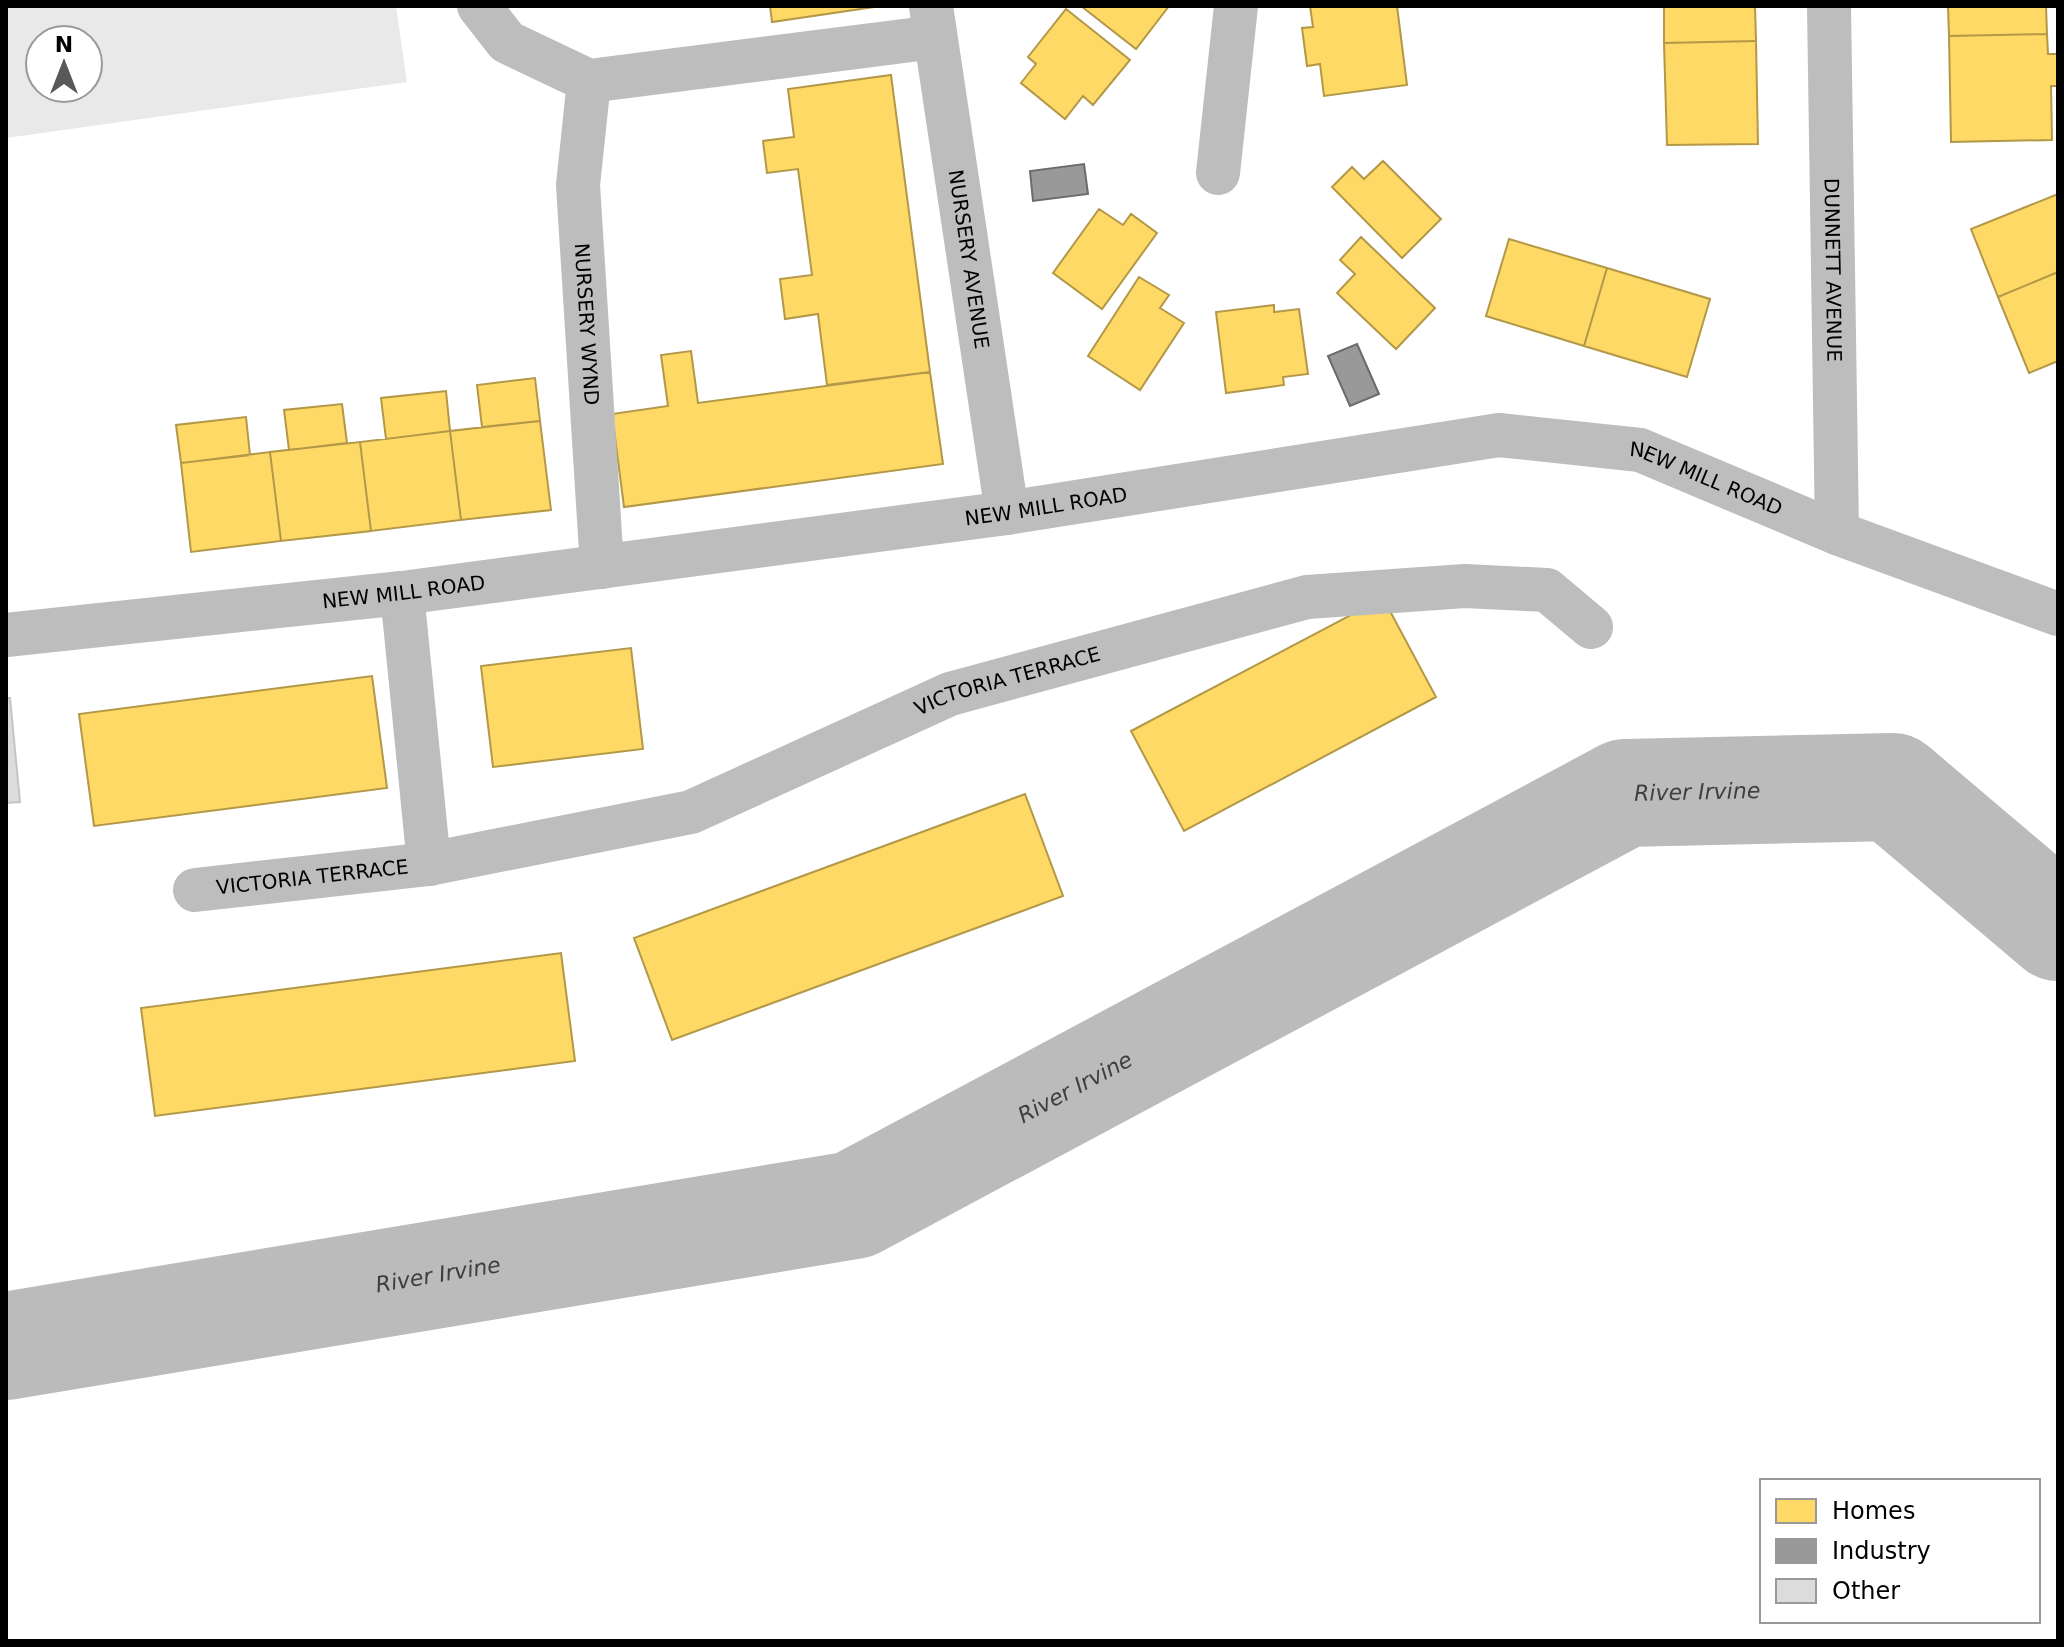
<svg xmlns="http://www.w3.org/2000/svg" width="2064" height="1647" viewBox="0 0 2064 1647" font-family="'DejaVu Sans',sans-serif">
<style>
.green{fill:#e9e9e9;fill-rule:evenodd}
.homes{fill:#ffd966;stroke:#b29847;stroke-width:2}
.industry{fill:#999;stroke:#6b6b6b;stroke-width:2}
.lines{fill:none;stroke-linecap:round;stroke-linejoin:round}
.river{stroke:#bbb;stroke-width:108}
.building{fill:#dcdcdc;stroke:#c4c4c4;stroke-width:2}
.minor{stroke:#bdbdbd;stroke-width:44}
.labels{text-anchor:middle;stroke-width:8;stroke-linejoin:round;paint-order:stroke}
.street-label{font-size:20px;fill:#000;stroke:#fff}
.water-label{font-size:22px;font-style:italic;fill:#3f3f3f;stroke:#fff}
</style>
<rect width="100%" height="100%" fill="#fff"/>
<path class="green" d="M6,6H396L407,82L6,138ZM40,40H88V88H40Z"/>
<path class="homes" d="M770,6H881L772,22Z
M1081,6H1169L1136,49Z
M1310,6H1397L1407,85L1324,96L1320,64L1307,66L1302,28L1313,27Z
M1664,6H1755L1756,41L1664,43Z
M1948,6H2046L2047,34L1949,36Z
M1066,9L1130,60L1093,105L1083,96L1065,119L1021,83L1036,64L1028,57Z
M2047,34L2048,54H2058V86H2051L2052,140L1951,142L1949,36Z
M1756,41L1758,144L1667,145L1664,43Z
M891,75L930,372L827,385L818,314L785,319L780,279L812,275L798,169L767,173L763,141L794,137L788,89Z
M1383,161L1441,219L1402,258L1332,187L1352,167L1364,179Z
M2058,194V272L1998,297L1971,229Z
M1099,209L1123,225L1131,214L1157,233L1102,309L1053,273Z
M1361,237L1435,308L1396,349L1337,293L1355,274L1340,260Z
M1509,239L1607,268L1584,346L1486,316Z
M1607,268L1710,299L1687,377L1584,346Z
M2058,272V361L2029,373L1998,297Z
M1139,277L1169,295L1160,308L1184,323L1140,390L1088,356Z
M1274,305V312L1299,309L1308,374L1283,377L1284,385L1226,393L1216,312Z
M691,351L698,403L930,372L943,464L624,507L612,414L668,406L661,355Z
M535,378L540,421L482,427L477,385Z
M446,391L450,431L386,439L381,398Z
M342,404L347,443L289,450L284,410Z
M246,417L250,455L181,463L176,425Z
M540,421L551,510L461,520L450,431Z
M450,431L461,520L371,531L360,442Z
M360,442L371,531L281,541L270,452Z
M270,452L281,541L191,552L181,463Z
M1383,598L1436,697L1184,831L1131,731Z
M631,648L643,749L493,767L481,666Z
M372,676L387,788L94,826L79,714Z
M1025,794L1063,896L672,1040L634,938Z
M561,953L575,1061L155,1116L141,1008Z"/>
<path class="industry" d="M1084,164L1088,194L1033,201L1030,171Z
M1357,344L1379,394L1350,406L1328,356Z"/>
<g class="lines">
<path class="river" id="s1" d="M6,1346L854,1205L1625,793L1893,787L2058,927"/>
</g>
<path class="building" d="M6,698H10L20,802L6,803Z"/>
<g class="lines">
<g class="minor">
<path d="M479,6L507,42L589,81L935,37"/>
<path id="s2" d="M931,6L1007,513"/>
<path id="s3" d="M1829,6L1837,533"/>
<path id="s4" d="M589,81L578,185L602,567"/>
<path d="M1218,173L1236,6"/>
<path d="M402,593L429,864"/>
<path id="s5" d="M6,635L402,593L1007,513L1499,435L1640,450L1837,533L2058,614"/>
<path id="s6" d="M195,890L429,864L691,812L950,694L1307,597L1465,586L1547,590L1591,627"/>
</g>
</g>
<g class="labels">
<g class="street-label">
<text dy="7" stroke="none"><textPath href="#s2" startOffset="256">NURSERY AVENUE</textPath></text>
<text dy="7" stroke="none"><textPath href="#s3" startOffset="264">DUNNETT AVENUE</textPath></text>
<text dy="7" stroke="none"><textPath href="#s4" startOffset="244">NURSERY WYND</textPath></text>
<text dy="7" stroke="none"><textPath href="#s5" startOffset="1720">NEW MILL ROAD</textPath></text>
<text dy="7" stroke="none"><textPath href="#s5" startOffset="1048">NEW MILL ROAD</textPath></text>
<text dy="7" stroke="none"><textPath href="#s5" startOffset="400">NEW MILL ROAD</textPath></text>
<text dy="7" stroke="none"><textPath href="#s6" startOffset="846">VICTORIA TERRACE</textPath></text>
<text dy="7" stroke="none"><textPath href="#s6" startOffset="118">VICTORIA TERRACE</textPath></text>
</g>
<g class="water-label">
<text dy="8" stroke="none"><textPath href="#s1" startOffset="1806">River Irvine</textPath></text>
<text dy="8" stroke="none"><textPath href="#s1" startOffset="1110">River Irvine</textPath></text>
<text dy="8" stroke="none"><textPath href="#s1" startOffset="438">River Irvine</textPath></text>
</g>
</g>
<rect width="2064" height="1647" fill="none" stroke="#000000" stroke-width="16"/>
<rect x="1760" y="1479" width="280" height="144" fill="#ffffff" stroke="#999999" stroke-width="2"/>
<rect x="1776" y="1499" width="40" height="24" fill="#ffd966" stroke="#999999" stroke-width="2"/>
<text x="1832" y="1519" font-size="24" fill="#000000">Homes</text>
<rect x="1776" y="1539" width="40" height="24" fill="#999999" stroke="#999999" stroke-width="2"/>
<text x="1832" y="1559" font-size="24" fill="#000000">Industry</text>
<rect x="1776" y="1579" width="40" height="24" fill="#dcdcdc" stroke="#999999" stroke-width="2"/>
<text x="1832" y="1599" font-size="24" fill="#000000">Other</text>
<g transform="translate(64 64)"><circle r="38" fill="#ffffff" stroke="#999999" stroke-width="2"/>
<path d="M0-6L14 30L0 20L-14 30Z" fill="#595959"/>
<text y="-12" font-size="22" font-weight="bold" text-anchor="middle" fill="#000000">N</text>
</g>
</svg>
